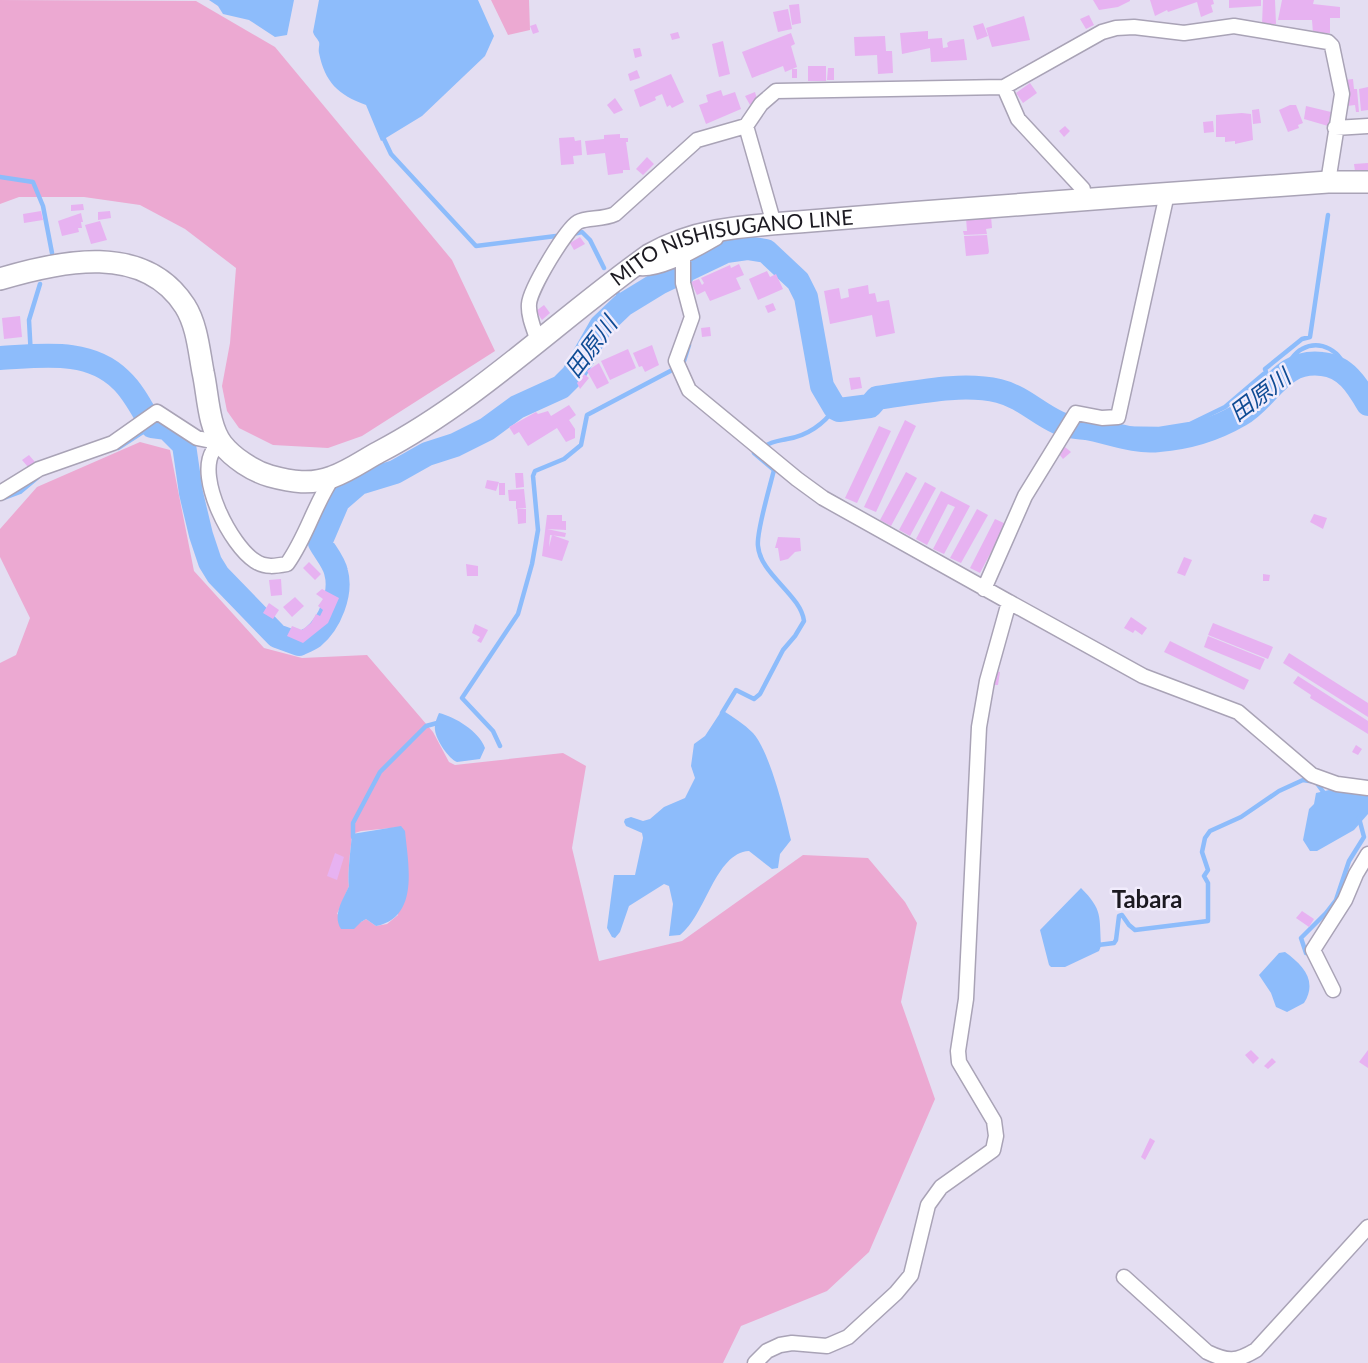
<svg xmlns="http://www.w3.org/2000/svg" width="1368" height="1363" viewBox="0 0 1368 1363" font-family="Lato,'Noto Sans JP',sans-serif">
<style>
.green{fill:#eca9d2;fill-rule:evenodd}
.water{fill:#8dbcfb}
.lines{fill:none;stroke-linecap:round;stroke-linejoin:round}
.stream{stroke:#8dbcfb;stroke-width:4.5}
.river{stroke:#8dbcfb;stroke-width:24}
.building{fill:#e7b2f1}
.street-casing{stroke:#a9a3b6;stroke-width:17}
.secondary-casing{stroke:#a9a3b6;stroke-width:24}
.street{stroke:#fff;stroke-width:14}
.secondary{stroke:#fff;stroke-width:21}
.labels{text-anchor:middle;stroke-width:5;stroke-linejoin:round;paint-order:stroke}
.street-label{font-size:21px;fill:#1c1a21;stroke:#f1ecfc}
.water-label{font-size:23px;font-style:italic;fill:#0e4b94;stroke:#f1ecfc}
.quarter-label{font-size:24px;font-weight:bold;fill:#1c1a21;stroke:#f1ecfc}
</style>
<rect width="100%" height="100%" fill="#e4def2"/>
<path class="green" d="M0,0L196,1L275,47L452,260L495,351L362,436L328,448L273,445L239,428L227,411L222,386L230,343L236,268L185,229L140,205L84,197H19L0,204Z
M491,0H529L530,30L508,35Z
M140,442L170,450L194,571L264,648L302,658L367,655L433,732L449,762L455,765L563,753L586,766L572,848L599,961L682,941L803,855L868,858L905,902L917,923L901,1002L935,1099L869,1252L827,1291L741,1326L723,1363H0V663L16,655L30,618L0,557V529L37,487ZM402,827L398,915L387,924L376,926L366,919L361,922L337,914L349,886C347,877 351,846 352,834L361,831Z"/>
<path class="water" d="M209,0H294L287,35L275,37L249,20L223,14L218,6Z
M319,0H478L494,36L485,56L422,116L381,141L366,105C338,95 325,82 319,53C318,49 320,45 319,42C317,38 314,36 313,32Z
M722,710C733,717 744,724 753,733C770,752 785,814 791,840L780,854L778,868L772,869L749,851C715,853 706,915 680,935L669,936L673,904L669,886L664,884L629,906L620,932L615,938L612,937L607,928L614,875H635L643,838L642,833L626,826L624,822L625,819L631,817L643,821L650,819L664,807L685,798L695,778L691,766L694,744L705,736Z
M439,713C455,717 479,731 485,748L480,759L457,762C449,759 436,740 435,730C434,724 437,718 439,713Z
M1329,790L1368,794V814L1354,830L1317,851H1310L1303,840L1309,809L1314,804L1316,793Z
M401,826L405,831C408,864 420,917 376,926L366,919L361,922L354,929H341C332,915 343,900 349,886C347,877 351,846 352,834Z
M1081,888C1103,910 1099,916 1101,946L1099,951L1065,967H1051L1049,965L1040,930Z
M1285,952C1303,965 1318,981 1304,1003L1287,1012L1276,1007L1271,993L1259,975L1279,953Z"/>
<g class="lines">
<path class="stream" d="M382,135L391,154L476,246L556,236
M0,177L33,182L43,206L52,253
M573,234L582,232L590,240L604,268
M689,286L694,266
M617,292L623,305
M31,357L29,320L40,284
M683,364L689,345
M1281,377C1286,368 1292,354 1302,349C1320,339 1343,351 1345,372
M1021,398L1038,403L1086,428L1159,429L1190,424L1225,407L1266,372L1265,369L1302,339L1310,337L1328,215
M765,446C773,441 778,441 787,439C807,436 824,424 835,408
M118,448L152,426
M4,498L20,492L38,477
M722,713L736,690L754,699L760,694L783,650L795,636L804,621C801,595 760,574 758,546C756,533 770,486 774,470L754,453L756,452
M500,746L493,731L462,698L518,614L532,564L538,530L533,476L535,471L564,459L581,445L587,415L676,368
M353,837V823L380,772L426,726L441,722
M1098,945L1114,943L1116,940L1119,916L1122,915L1129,925L1135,930L1208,921V883L1204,876L1208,870L1202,852L1205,838L1210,831L1241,817L1279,791L1303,780L1316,782L1324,793
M1306,953L1301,938L1326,913L1336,900L1349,861L1364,837L1359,818"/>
<path class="river" d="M0,358C41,356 89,348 121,380C134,392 143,411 152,426L167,428L184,445L191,493L201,535L210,562L218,575L277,636L299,644C303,642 309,640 313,637C330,623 342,593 336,572C334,562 325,552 320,543L338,501L359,483L395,472L427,454L455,445L487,429L517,407L561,387L573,375L601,326L623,305L659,283L726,251L747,248L766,251L798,281L806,297L822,386L835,408L839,410L870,406L877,398C914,393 961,382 999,391C1023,397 1038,414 1059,423C1068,427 1077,427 1086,428C1109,432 1134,443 1159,440C1187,438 1216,429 1240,415C1271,397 1280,359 1322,364C1345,366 1357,385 1368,404"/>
</g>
<path class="building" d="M1093,0H1130V1L1118,7L1099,10Z
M1150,0H1213L1214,4L1211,5L1213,12L1201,17L1197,2L1168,12L1167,10L1155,16Z
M1229,0H1261V6L1229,8Z
M1263,0H1275L1276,24H1262Z
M1282,0H1314L1313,4L1340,7V18H1330V33H1313L1312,20H1278Z
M799,4L801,23L792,25L789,5Z
M788,9L792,29L778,32L773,12Z
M1089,15L1094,25L1086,29L1080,19Z
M1024,16L1030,40L992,47L986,28Z
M983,23L988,36L977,40L973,26Z
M536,24L539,32L533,34L530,26Z
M928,31V39L942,38L943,48L948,47L947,43L950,41L964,39L967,60L931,62L930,48L902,54L900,33Z
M678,32L680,38L672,40L670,34Z
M791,33L795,44L791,46L797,67L785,72L783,66L752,78L742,52Z
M885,36L886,51H892L893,73L878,74L877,55L855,56L854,37Z
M723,41L730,74L719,77L712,44Z
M640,48L642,56L635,58L633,49Z
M808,66H826V81H808Z
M828,68H834V80H827Z
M792,69H797V78H792Z
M637,70L640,78L630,81L628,74Z
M671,74L684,102L672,108L670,105L667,107L662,94L655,97L656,100L640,107L634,90Z
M1353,79L1354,89H1357L1359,112H1356L1355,105L1347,106L1345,80Z
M1030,83L1037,93L1023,103L1016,93Z
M1368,87V110L1361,111L1359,89Z
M721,90L723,96L735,92L741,109L706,124L699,105L708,102L706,95Z
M755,92L757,99L750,105L745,96Z
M615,98L623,110L614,114L607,105Z
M1290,105H1296L1303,123L1298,125L1299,128L1288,132L1279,110Z
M1306,106L1331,112L1328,126L1304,119Z
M1259,109L1261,123L1253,124L1252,110Z
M1242,113L1251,114L1253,140L1235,144V141L1225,142V137H1216V115Z
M1213,121L1214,132L1204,133L1203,122Z
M1065,126L1070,131L1064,137L1059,131Z
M620,134V138H628V142H626L630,170H623V173L608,175L605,153L587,155L585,141L604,139V135Z
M574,137L575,141L581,140L582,155L573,156L574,164L561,165L559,138Z
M647,157L654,164L643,175L636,169Z
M1368,163V170L1355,171L1354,164Z
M83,204L84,210L71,211V205Z
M41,211L43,220L24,223L23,214Z
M110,211L111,218L98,220V212Z
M81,213L83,222H81L82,228H78L79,232L62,236L58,221Z
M991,216L992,228L986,229L987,234L964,235L963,231H967L966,218Z
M100,221L107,240L91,244L85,225Z
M987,235L989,252L988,254L966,256L964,236Z
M580,237L585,244L574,250L570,243Z
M739,264L744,275L736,278L741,289L710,301L705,291L697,295L691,282L699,279L702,285L704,283L701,278L730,265L731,268Z
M767,271L770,277L776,274L783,289L758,300L749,279Z
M868,285L869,294L875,293L877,302L889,300L895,333L876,337L872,315L830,324L824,291L839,288L841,299L849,297L848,289Z
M773,303L776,310L768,313L765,306Z
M544,305L550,313L542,320L536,311Z
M20,316L22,337L4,339L2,318Z
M710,327L711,336L702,337L701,328Z
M652,345L659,365L645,372L642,366L639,367L633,353Z
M628,349L636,368L610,380L601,361Z
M599,363L609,383L597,389L587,371Z
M584,374L589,378L580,389L577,383Z
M860,377L862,388L851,390L849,378Z
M569,405L576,415L569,420L575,429V438L566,442L557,428L528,446L519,432L514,435L509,427L536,412L538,414L548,411L551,416Z
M905,420L916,426L876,512L864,507Z
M879,426L891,431L857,503L845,498Z
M1065,447L1071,452L1063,459L1059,454Z
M29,455L35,462L28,467L22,460Z
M906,472L917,478L891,526L880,520Z
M515,473H523L524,487L516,488Z
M487,480L499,482L496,491L485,488Z
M925,482L936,488L910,536L899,530Z
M499,483H505V495H499Z
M524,489L526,508L516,509V501H509L508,490Z
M941,491L970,506L944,554L933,549L955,507L948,504L927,545L916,539Z
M517,509H526V523L518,524Z
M977,509L988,515L961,563L950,558Z
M1314,514L1327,518L1323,529L1310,522Z
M547,515H562V521H566V530L547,529L566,533L565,537L550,535L549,547L552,535L569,541L562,561L542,556Z
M995,519L1006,524L980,573L970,568Z
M778,537L800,538L801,551L795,552L788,559L780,561L778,548H775Z
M1184,557L1192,560L1185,576L1177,573Z
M309,562L321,574L315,580L303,568Z
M466,564L478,566V576H467Z
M1263,574L1270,575L1269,581H1263Z
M281,579L282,595L271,596L269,580Z
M322,589L339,598L328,623L303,643L287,636L292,626L302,630L311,623L316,614L320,616L323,610L318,606L323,599L316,594Z
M295,597L304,606L292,617L283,607Z
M269,603L279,610L273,619L263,613Z
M1131,617L1147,628L1142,635L1135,630L1133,633L1124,628Z
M1213,623L1273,647L1268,659L1208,635Z
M475,624L488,630L481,643L477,641L480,637L472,633Z
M1208,636L1265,659L1260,670L1204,647Z
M1170,641L1249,680L1244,690L1164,652Z
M1289,653L1368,703V717L1283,663Z
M993,671L1000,672L998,685H991Z
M1298,676L1368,721V734L1310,698L1311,695L1293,683Z
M1356,745L1362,749L1358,755L1352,752Z
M335,853L344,857L337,880L327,876Z
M1302,911L1314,919L1309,927L1296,918Z
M1251,1050L1259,1058L1253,1064L1245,1055Z
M1368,1050V1068L1359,1062Z
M1272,1058L1276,1062L1268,1069L1264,1066Z
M1150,1138L1155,1141L1145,1160L1141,1157Z"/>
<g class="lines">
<defs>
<path id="street" d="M1004,87L1018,119L1083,189V200
M746,126L774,224
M1335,128L1368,126
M683,257V283L692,317L676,361L689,390L797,479L823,498L1009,602L987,681L979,727L966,999L958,1051L959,1062L994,1121L996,1136L993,1150L941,1187L928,1205L911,1275L896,1293L848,1337L827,1346L792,1343L780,1345L767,1351L755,1363
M634,267C657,274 696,249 716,238L718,233
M538,341C534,329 528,316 529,304C530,289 566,229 578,222C587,217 602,220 615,214L697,140L746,126L761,104L776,91L1004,87L1102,32L1116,28L1134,27L1184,33L1234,26L1328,42L1332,46L1342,94L1328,182
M221,443C219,446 215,447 213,451C196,478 231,546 255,561C265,568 276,566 287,564C307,536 314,505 333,477
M0,493L39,469L113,443L157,412L197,438L221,443
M984,589L1025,496L1076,413L1102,418L1118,417L1167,194
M1009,602L1143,676L1238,712L1312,775L1337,784L1368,788
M1333,990L1313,950L1345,900L1356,874L1368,854
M1124,1277L1207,1352C1228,1362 1236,1362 1256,1350L1368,1227"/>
<g id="secondary">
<path id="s1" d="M0,279C60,261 144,242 185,306C197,325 199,351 203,372C208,394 208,426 222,444C233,458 253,471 270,476C292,482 311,485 332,477C349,471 364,460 379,452C478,400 559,319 649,255C696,228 746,226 798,222C835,219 872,216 909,213C1049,202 1188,192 1328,182H1368"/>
</g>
</defs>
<use href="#street" class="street-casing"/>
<use href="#secondary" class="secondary-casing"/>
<use href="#street" class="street"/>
<use href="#secondary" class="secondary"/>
</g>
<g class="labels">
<g class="street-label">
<text dy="7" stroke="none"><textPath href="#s1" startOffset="938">MITO NISHISUGANO LINE</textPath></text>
</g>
<g class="water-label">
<text transform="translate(591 347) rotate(-53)" y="8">田原川</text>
<text transform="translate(1260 395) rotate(-37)" y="8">田原川</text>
</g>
<g class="quarter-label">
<text x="1147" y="908">Tabara</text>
</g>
</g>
</svg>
